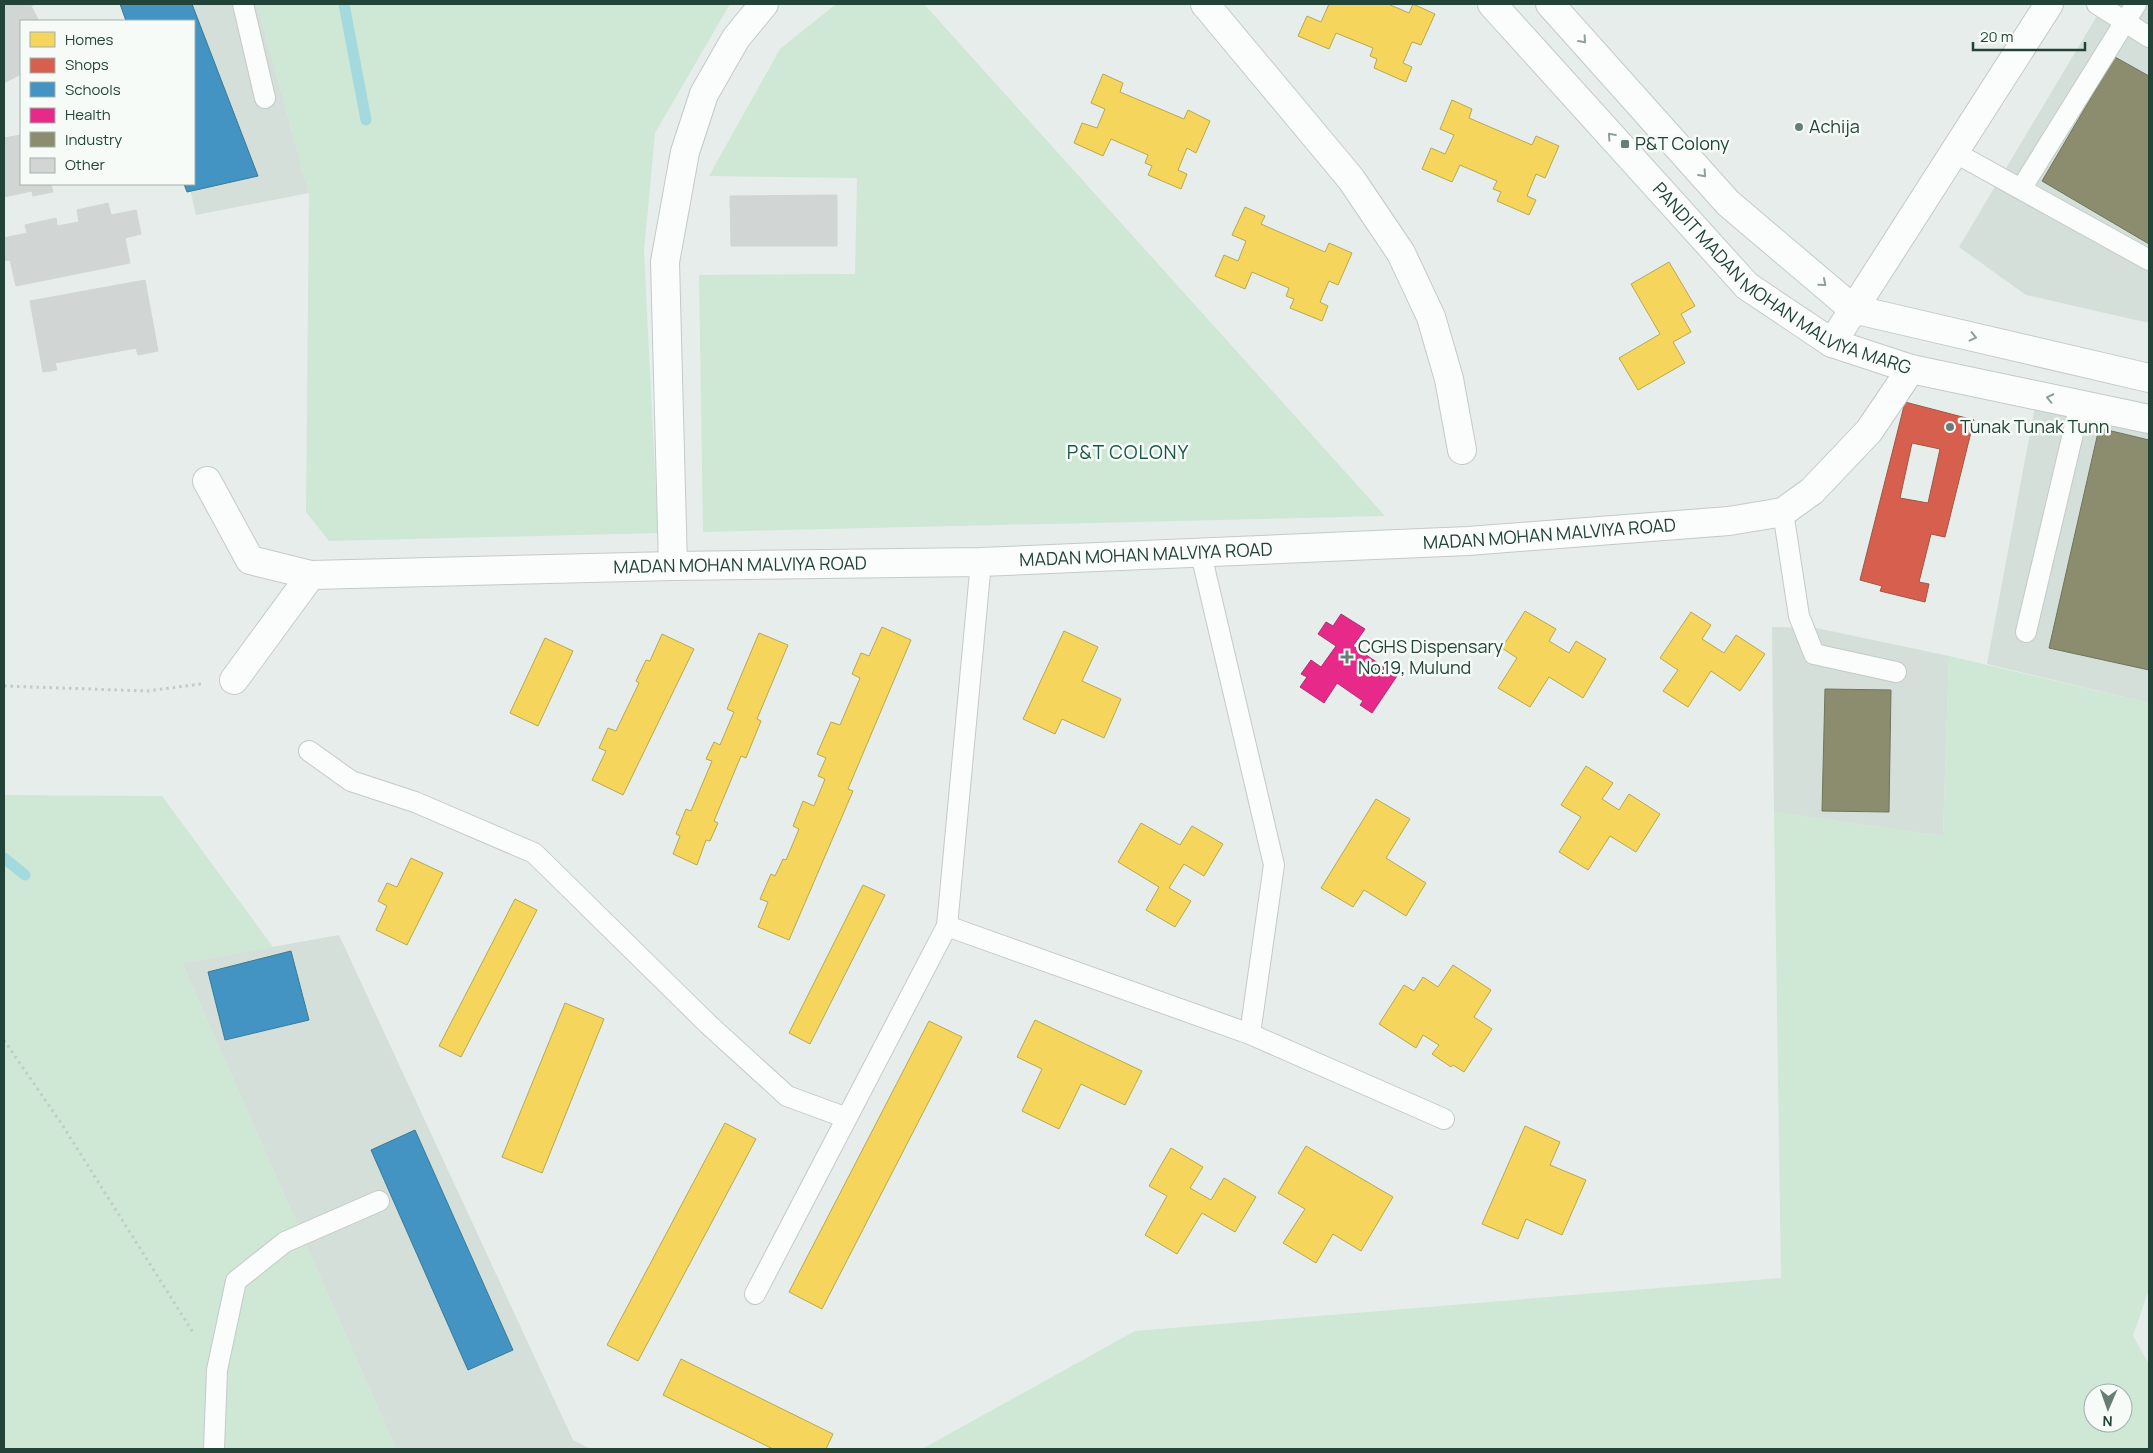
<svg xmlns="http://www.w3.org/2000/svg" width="2153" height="1453" viewBox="0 0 2153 1453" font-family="Manrope,sans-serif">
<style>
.built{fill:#d4dfd9}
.green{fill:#cfe7d5;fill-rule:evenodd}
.homes{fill:#f6d55c;stroke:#b6a951}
.shops{fill:#d6604d;stroke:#a05746;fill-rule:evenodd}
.schools{fill:#4393c3;stroke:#397b99}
.health{fill:#e7298a;stroke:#ac3171}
.industry{fill:#8c8c6e;stroke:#6c765e}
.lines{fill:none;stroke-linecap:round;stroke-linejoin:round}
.stream{stroke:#a4dadd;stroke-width:11}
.building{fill:#d1d6d4;stroke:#cfd6d3}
.lane-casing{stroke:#c4cac7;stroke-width:22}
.street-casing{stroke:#c4cac7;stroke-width:30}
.secondary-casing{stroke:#c2cbc7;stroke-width:30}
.path{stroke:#c2ccc7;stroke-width:3;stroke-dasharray:2.5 4;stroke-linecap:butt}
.lane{stroke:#fbfcfc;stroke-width:20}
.street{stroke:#fbfcfc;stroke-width:28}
.secondary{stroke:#fbfcfc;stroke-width:28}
.oneway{stroke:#8ea09a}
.poi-dot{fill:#677e76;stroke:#f6fbf8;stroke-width:2}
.labels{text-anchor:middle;stroke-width:5;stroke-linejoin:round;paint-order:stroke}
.poi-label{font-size:18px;fill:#224337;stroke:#f6fbf8;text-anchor:start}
.street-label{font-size:18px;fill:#224337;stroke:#f6fbf8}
.neighbourhood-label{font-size:19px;letter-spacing:1px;fill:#1b5844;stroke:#f6fbf8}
</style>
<rect width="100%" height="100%" fill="#e7edea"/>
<path class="built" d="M140,4H257L309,193L196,215L189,184H194V21H148Z
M2104,4H2149V323L2026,295L1959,247Z
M2035,406L2149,433V703L1987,664Z
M1772,627L1816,628L1949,656L1943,836L1774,812Z
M339,935L573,1440L591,1449H396L182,963Z"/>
<path class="green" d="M257,4H730L655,133L644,251L658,533L329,541L306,512L309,193Z
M836,4H924L1385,516L703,532L699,275L855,274L857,178L709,176L780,49Z
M1949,656L2149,703V1289L2133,1336L2149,1364V1449H922L1135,1331L1781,1278L1774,812L1943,836ZM2093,1393H2123V1423H2093Z
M4,795L162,796L273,947L182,963L396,1449H4Z"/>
<path class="homes" d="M1329,4H1388L1409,13L1413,4L1435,14L1421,45L1412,42L1403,63L1412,67L1406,82L1374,68L1377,59L1370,56L1373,48L1336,33L1329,49L1298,36L1307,16L1321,22Z
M1103,74L1123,83L1120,92L1184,119L1188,110L1210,121L1196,153L1187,148L1178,170L1187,174L1181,189L1148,175L1152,166L1145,163L1148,155L1111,139L1103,156L1074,143L1082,123L1097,128L1105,109L1091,103Z
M1452,100L1472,109L1469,118L1532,145L1536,136L1559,146L1545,178L1536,174L1527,196L1536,200L1529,215L1497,201L1501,192L1493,189L1497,181L1460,165L1452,182L1422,169L1431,148L1445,154L1454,135L1440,129Z
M1245,207L1265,216L1261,224L1325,252L1329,243L1352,253L1338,285L1329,281L1320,302L1328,306L1322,321L1290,308L1294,299L1286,296L1289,288L1252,272L1245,289L1215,276L1224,255L1238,261L1246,241L1232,235Z
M1669,262L1695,306L1681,314L1691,332L1673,342L1685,363L1638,390L1619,358L1660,334L1631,284Z
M1525,611L1556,629L1549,641L1569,653L1576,641L1606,659L1583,698L1549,677L1530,707L1498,688L1517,658L1502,648Z
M1691,612L1711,625L1702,639L1724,653L1736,635L1765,654L1740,691L1711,671L1688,707L1663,691L1678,670L1660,658Z
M882,627L911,640L848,789L853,791L789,940L758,927L768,902L760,899L771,874L775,876L783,859L786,860L799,829L793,826L803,801L814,806L825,779L818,776L826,758L817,754L831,722L840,725L860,678L852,674L861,653L869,656Z
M1064,631L1098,647L1082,681L1121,699L1104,738L1062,719L1055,734L1023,719Z
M759,633L788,645L757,719L761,721L746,758L741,756L714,821L718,823L710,841L706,840L697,865L673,854L680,836L676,834L686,809L691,811L712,761L706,759L714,742L720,745L734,712L727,709Z
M662,634L694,649L623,795L592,780L606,751L599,748L608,728L616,731L639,683L636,681L646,660L650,661Z
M545,638L573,651L538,726L510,713Z
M1586,766L1613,783L1602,799L1619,810L1629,794L1660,814L1636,852L1610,836L1588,870L1559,852L1581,817L1561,805Z
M1376,799L1410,819L1386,858L1426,883L1406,916L1364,890L1353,907L1321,888Z
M1141,823L1180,845L1192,826L1223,844L1204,876L1184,864L1169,888L1191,901L1175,927L1146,910L1159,887L1118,862Z
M411,858L443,873L407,945L376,930L387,906L378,901L387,883L397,887Z
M863,885L885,895L810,1044L789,1033Z
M515,899L537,910L461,1057L439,1046Z
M1453,965L1491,990L1474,1017L1492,1029L1464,1072L1453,1065L1451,1067L1432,1054L1439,1045L1423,1035L1416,1048L1379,1024L1404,985L1414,991L1423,977L1438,987Z
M565,1003L604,1019L542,1173L502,1157Z
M1035,1020L1142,1071L1125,1105L1081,1084L1059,1129L1022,1111L1042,1069L1017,1057Z
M929,1021L962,1037L822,1309L789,1292Z
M725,1123L756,1139L638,1361L607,1345Z
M1525,1126L1560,1142L1550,1165L1586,1180L1562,1235L1526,1219L1518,1239L1482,1224Z
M1306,1146L1393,1197L1361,1251L1333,1234L1316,1263L1283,1243L1305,1209L1278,1193Z
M1171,1148L1203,1167L1190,1188L1211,1200L1224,1178L1256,1197L1235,1232L1202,1213L1177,1254L1145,1235L1167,1196L1149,1186Z
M681,1359L833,1434L826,1449H773L663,1395Z"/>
<path class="shops" d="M1905,402L1974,420L1945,537L1931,534L1919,582L1929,584L1925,602L1880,591L1882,586L1860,580ZM1912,443L1940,449L1928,503L1900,498Z"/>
<path class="schools" d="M120,4H192L258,176L187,192L184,184H194V21H126Z
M291,951L309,1020L225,1040L208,972Z
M415,1130L513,1350L468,1370L371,1150Z"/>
<path class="health" d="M1341,614L1365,629L1353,646L1397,676L1372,713L1360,705L1363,701L1337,683L1324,703L1300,687L1307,677L1301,674L1311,660L1321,667L1336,646L1318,634L1326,622L1333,626Z"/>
<path class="industry" d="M2115,57L2149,76V244L2042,181Z
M2099,428L2149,440V670L2049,648Z
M1825,689L1891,690L1889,812L1822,811Z"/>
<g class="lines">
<path class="stream" d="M344,4L366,120
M4,858L25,875"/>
</g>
<path class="building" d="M4,4H36L31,6L39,21H21V74L4,83Z
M21,135V184H51L53,192L33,196L32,191L4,197V138Z
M837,195V246H731L730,196Z
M108,203L111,215L136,210L141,234L125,238L130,263L16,286L10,260L4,261V238L27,233L25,225L56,218L57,226L79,222L77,210Z
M145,280L158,351L138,355L136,348L55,363L57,370L43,372L30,301Z"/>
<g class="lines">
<defs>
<path id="lane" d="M243,4L265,98
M2097,4L2149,37
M1954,152L2149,260
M2021,189L2136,4
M1783,512L1799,616L1814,654L1896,672
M1201,554L1274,865L1250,1034
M2026,632L2080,404
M309,751L351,781L415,802L534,853L708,1024L787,1096L847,1118
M947,926L1250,1034L1444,1119
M755,1294L947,926L981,562
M214,1449L217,1370L236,1281L285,1242L379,1201"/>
<g id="street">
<path d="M1205,4L1351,179L1401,253L1431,317L1449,379L1462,450"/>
<path d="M1832,343L2049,4"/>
<path id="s1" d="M207,481L250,560L311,575L673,566L981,562L1468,541L1729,521L1783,512L1812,491L1869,431L1911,369"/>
<path d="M673,566L665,262L685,152L704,94L736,38L764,4"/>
<path d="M234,680L311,575"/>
</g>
<g id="secondary">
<path id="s2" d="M1492,4L1747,286L1832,343L1911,369L2149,419"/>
<path d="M1550,4L1728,203L1853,309L2149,378"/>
</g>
</defs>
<use href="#lane" class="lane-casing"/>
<use href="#street" class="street-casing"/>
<use href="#secondary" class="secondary-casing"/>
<path class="path" d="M4,686L147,691L201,684
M4,1040L61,1123L194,1334"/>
<use href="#lane" class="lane"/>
<use href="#street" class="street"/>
<use href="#secondary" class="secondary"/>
</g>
<defs><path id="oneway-chevron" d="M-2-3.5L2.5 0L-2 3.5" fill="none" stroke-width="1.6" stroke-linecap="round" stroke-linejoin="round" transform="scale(1.25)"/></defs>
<g class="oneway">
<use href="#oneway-chevron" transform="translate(1583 40) rotate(48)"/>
<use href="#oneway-chevron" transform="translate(1611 136) rotate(-132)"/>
<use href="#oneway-chevron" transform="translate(1703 174) rotate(48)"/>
<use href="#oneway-chevron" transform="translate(1823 283) rotate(40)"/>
<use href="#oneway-chevron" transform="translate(1973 337) rotate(13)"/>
<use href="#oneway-chevron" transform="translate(2050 398) rotate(-168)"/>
</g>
<g class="poi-dot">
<circle cx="1799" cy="127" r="5"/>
<rect x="1620" y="139" width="10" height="10" rx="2.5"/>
<circle cx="1950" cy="427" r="5"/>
<path d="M1344.5 649.5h5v5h5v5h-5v5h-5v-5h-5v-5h5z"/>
</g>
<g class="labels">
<g class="poi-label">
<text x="1809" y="133">Achija</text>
<text x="1635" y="150">P&amp;T Colony</text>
<text x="1960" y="433">Tunak Tunak Tunn</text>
<text x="1358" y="653">CGHS Dispensary<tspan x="1358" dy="21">No.19, Mulund</tspan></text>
</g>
<g class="street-label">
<text dy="6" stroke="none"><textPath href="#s2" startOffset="405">PANDIT MADAN MOHAN MALVIYA MARG</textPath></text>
<text dy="6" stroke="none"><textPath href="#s1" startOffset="1392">MADAN MOHAN MALVIYA ROAD</textPath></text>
<text dy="6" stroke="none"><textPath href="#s1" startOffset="988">MADAN MOHAN MALVIYA ROAD</textPath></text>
<text dy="6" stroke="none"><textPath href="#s1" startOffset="582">MADAN MOHAN MALVIYA ROAD</textPath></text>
</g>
<g class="neighbourhood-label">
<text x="1128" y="459">P&amp;T COLONY</text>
</g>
</g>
<rect width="2153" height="1453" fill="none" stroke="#224337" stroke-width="10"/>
<rect x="20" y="20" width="175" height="165" fill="#f6fbf8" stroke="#a1b1ab"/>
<rect x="30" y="32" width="25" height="15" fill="#f6d55c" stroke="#a1b1ab"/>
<text x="65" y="45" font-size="15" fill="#224337">Homes</text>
<rect x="30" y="58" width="25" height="15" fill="#d6604d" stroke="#a1b1ab"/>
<text x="65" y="70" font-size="15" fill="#224337">Shops</text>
<rect x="30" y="82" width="25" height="15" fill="#4393c3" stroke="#a1b1ab"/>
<text x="65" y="95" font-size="15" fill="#224337">Schools</text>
<rect x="30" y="108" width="25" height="15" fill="#e7298a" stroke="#a1b1ab"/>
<text x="65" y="120" font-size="15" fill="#224337">Health</text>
<rect x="30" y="132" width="25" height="15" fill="#8c8c6e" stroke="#a1b1ab"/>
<text x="65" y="145" font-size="15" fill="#224337">Industry</text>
<rect x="30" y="158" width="25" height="15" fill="#d1d6d4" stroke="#a1b1ab"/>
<text x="65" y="170" font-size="15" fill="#224337">Other</text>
<g transform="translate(2108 1408) rotate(182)"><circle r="24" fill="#f6fbf8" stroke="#a1b1ab"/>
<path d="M0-4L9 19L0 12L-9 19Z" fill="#677e76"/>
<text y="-8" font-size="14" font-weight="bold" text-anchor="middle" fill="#224337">N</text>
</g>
<path d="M1973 42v8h112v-8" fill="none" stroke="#224337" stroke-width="2.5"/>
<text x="1980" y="42" font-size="15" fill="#224337" stroke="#f6fbf8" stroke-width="4" paint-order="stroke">20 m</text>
</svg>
